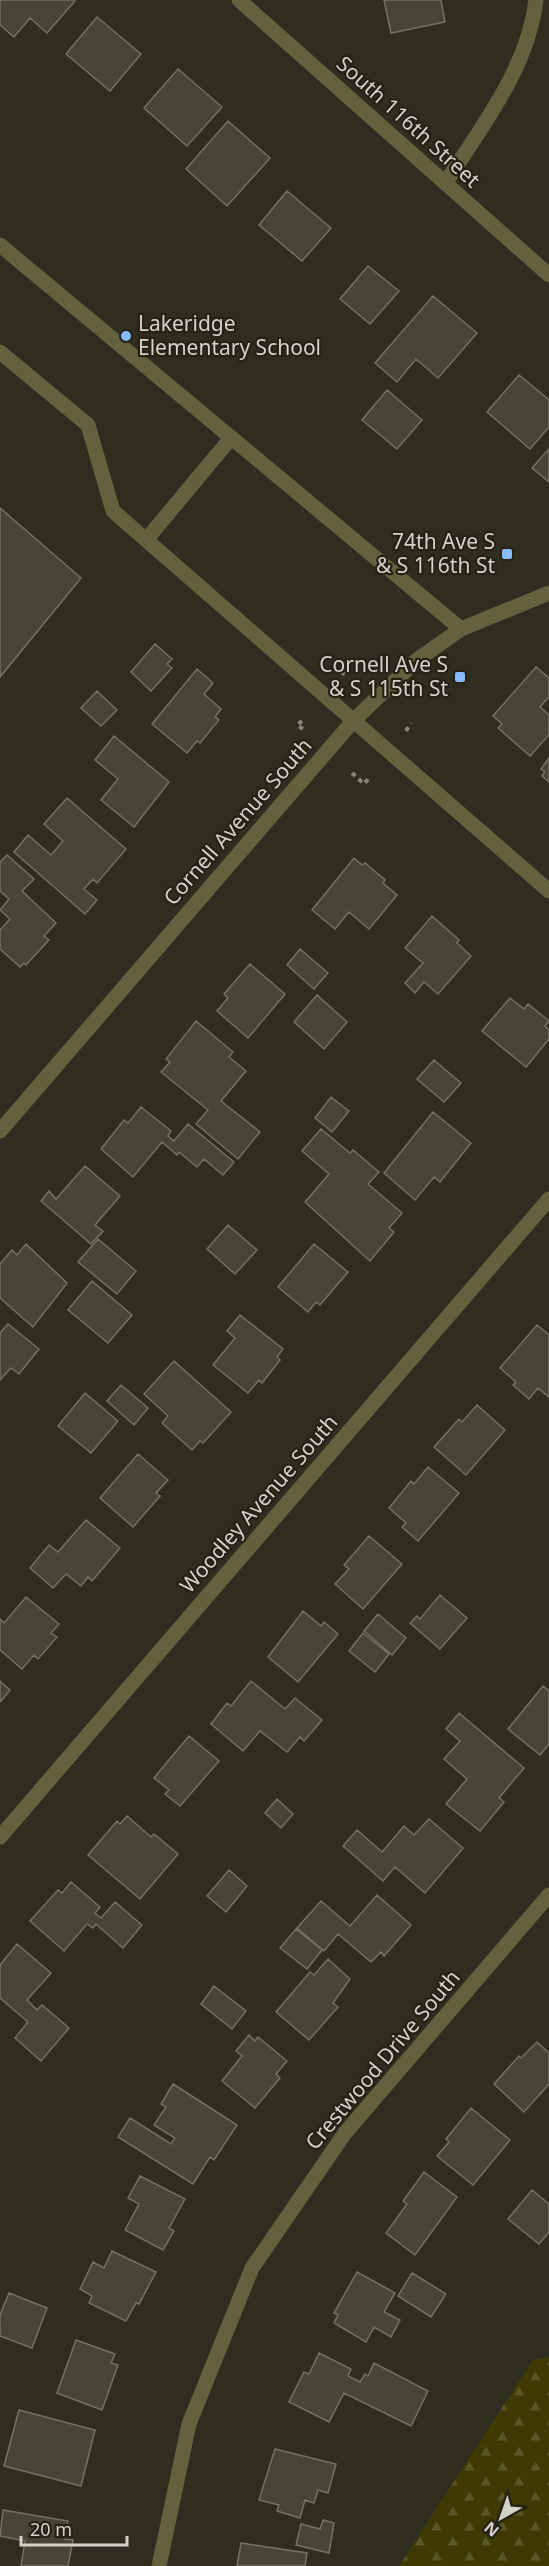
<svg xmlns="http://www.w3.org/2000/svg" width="549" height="2566" viewBox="0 0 549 2566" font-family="'Noto Sans',sans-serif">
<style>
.forest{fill:url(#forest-firs)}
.building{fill:#464536;stroke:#737262;stroke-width:1.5}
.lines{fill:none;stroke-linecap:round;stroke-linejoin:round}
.path{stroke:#87867b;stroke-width:4;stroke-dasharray:4.5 4.5;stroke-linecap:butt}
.minor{stroke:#64613f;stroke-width:15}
.poi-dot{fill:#86bbfb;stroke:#252316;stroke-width:2}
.labels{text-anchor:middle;stroke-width:4.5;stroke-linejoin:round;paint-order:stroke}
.street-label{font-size:21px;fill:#d2d2c9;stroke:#252316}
.poi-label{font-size:21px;fill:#d2d2c9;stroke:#252316;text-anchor:end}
</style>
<defs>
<pattern id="forest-firs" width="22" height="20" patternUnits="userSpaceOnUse" patternTransform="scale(1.5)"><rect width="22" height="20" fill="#3f3a04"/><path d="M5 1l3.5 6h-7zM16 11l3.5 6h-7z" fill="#5a5627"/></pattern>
</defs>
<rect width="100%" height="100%" fill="#2e2d1f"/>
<path class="forest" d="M549,2357V2566H399L533,2360Z"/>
<path class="building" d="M0,0H74L75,1L47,33L30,18L14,37L0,25Z
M384,0H441L445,22L391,33Z
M97,17L141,54L110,91L66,54Z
M178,69L222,107L187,146L144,108Z
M228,121L270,158L227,206L186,169Z
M287,191L331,228L302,261L259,225Z
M368,266L399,291L370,324L340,299Z
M433,296L477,333L438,378L416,359L397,382L375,363Z
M519,375L549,400V427L530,449L487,412Z
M387,390L422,420L397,449L362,420Z
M549,449V482L532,468Z
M0,508L81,578L0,677Z
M155,644L172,659L167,664L172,668L151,691L131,672Z
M536,667L549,678V697L540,707L549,715V735L530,756L498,728L502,724L493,716Z
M197,669L213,683L204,694L221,709L215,717L219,720L200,743L197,741L187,753L152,724Z
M97,691L117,710L101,726L81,708Z
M114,736L169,782L134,827L101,800L118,779L95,760Z
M549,758V782L542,776L545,772L541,769Z
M67,798L126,849L97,883L93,879L84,889L97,900L85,914L14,852L28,835L51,855L63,841L44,824Z
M7,855L34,879L22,891L56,923L44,936L49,940L26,965L24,963L20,967L0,949V930L10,919L0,910L9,899L0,891V862Z
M354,858L362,865L365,863L385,880L383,883L397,895L369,929L349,912L335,929L312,910Z
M432,916L459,940L457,943L471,956L438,994L424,982L415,993L405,983L423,963L405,948Z
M300,949L328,973L314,989L287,965Z
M250,964L285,994L248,1038L217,1011L228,998L224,994Z
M317,995L347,1022L324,1049L294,1022Z
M510,998L524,1009L528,1004L549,1021L545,1026L549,1030V1039L526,1067L482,1031Z
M196,1021L233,1052L229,1057L246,1071L221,1101L260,1132L238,1159L196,1124L208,1110L161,1072L170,1062L166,1059Z
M434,1060L461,1083L444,1102L417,1079Z
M331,1097L349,1111L332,1132L315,1118Z
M141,1107L171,1131L168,1136L174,1141L188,1124L234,1162L223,1175L204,1159L197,1167L179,1152L177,1155L162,1142L133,1177L101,1149L124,1120L128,1123Z
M433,1112L471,1143L440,1182L434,1177L415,1200L384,1173Z
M321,1129L350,1153L353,1150L379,1172L368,1184L402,1213L389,1228L394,1232L370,1261L305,1202L329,1174L302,1151Z
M85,1166L120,1196L95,1225L103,1231L91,1244L41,1201L49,1191L56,1199Z
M228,1225L257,1250L235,1274L207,1249Z
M98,1239L136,1271L117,1294L78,1262Z
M26,1244L67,1283L33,1327L0,1298V1264L12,1250L17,1255Z
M314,1244L348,1272L320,1305L316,1302L308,1312L278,1287Z
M92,1281L132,1315L108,1343L68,1310Z
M240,1315L283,1349L277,1357L280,1360L262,1383L259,1380L248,1393L213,1365L235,1338L227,1331Z
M8,1324L39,1349L19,1374L11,1368L0,1380V1333Z
M537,1325L549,1335V1397L538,1388L529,1399L513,1385L516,1382L500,1368Z
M174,1361L231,1412L203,1443L200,1441L192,1450L162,1423L168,1416L144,1394Z
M121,1385L148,1408L134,1425L107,1401Z
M85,1393L118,1421L91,1453L58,1426Z
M477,1405L505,1430L466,1475L434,1447L459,1419L462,1422Z
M138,1454L168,1480L156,1493L160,1496L133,1527L100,1498Z
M428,1467L459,1493L418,1541L402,1527L406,1523L389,1508L411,1481L414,1484Z
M86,1520L120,1548L92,1581L88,1577L81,1586L66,1574L53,1588L30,1568L49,1545L58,1552Z
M369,1536L402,1564L363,1609L335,1584L349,1569L344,1565Z
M440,1595L467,1618L440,1649L410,1623L417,1616L420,1619Z
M26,1597L59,1624L51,1633L57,1637L38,1659L34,1655L22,1669L0,1650V1619L4,1623Z
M303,1611L321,1626L324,1622L338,1634L298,1682L268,1657Z
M378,1614L406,1638L392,1655L364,1631Z
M363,1633L389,1654L375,1672L349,1651Z
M0,1681L10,1690L0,1702Z
M251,1681L285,1709L295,1698L322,1720L304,1741L300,1737L287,1752L260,1731L243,1751L211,1724L227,1703L231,1706Z
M543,1686L549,1691V1744L540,1755L508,1729Z
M459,1713L524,1768L499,1798L504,1802L480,1831L446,1804L467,1779L444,1759L460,1741L446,1729Z
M189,1736L219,1761L180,1806L165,1794L169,1790L154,1778Z
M277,1799L293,1814L281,1828L265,1813Z
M127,1816L151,1837L154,1834L178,1854L140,1899L88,1855L117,1821L120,1824Z
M429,1819L463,1848L425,1893L395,1867L383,1881L343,1846L357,1830L382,1852L404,1826L414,1835Z
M229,1870L247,1886L226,1912L207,1896Z
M71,1882L100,1907L95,1913L101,1918L115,1902L142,1925L123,1948L96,1924L93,1928L87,1924L64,1951L30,1921L58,1890L62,1893Z
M377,1895L411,1925L384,1956L381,1952L371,1962L338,1934L324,1951L297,1928L321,1901L350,1926Z
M296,1929L322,1950L307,1969L280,1948Z
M17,1944L51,1973L27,2000L37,2010L42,2005L69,2028L41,2061L15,2038L28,2022L0,1998V1965Z
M328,1959L350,1979L333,2003L338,2007L309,2040L276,2012L310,1972L314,1975Z
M214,1986L246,2011L232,2029L201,2004Z
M249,2035L255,2041L258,2037L287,2061L276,2074L280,2078L255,2108L222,2081L242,2056L236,2051Z
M537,2042L549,2053V2084L524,2112L494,2084L519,2056L521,2058Z
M173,2084L237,2125L214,2160L210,2157L193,2184L118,2137L130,2118L171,2144L175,2138L154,2125L166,2107L161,2104Z
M471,2108L510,2140L473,2185L437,2156L449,2142L446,2139Z
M424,2172L457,2197L415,2255L386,2233L407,2204L403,2201Z
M140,2176L185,2199L169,2228L174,2231L163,2250L125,2230L139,2204L128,2198Z
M532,2190L549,2204V2232L539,2244L508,2219Z
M112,2251L156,2272L139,2304L136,2303L126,2321L89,2303L92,2296L80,2289L93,2262L104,2268Z
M357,2272L395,2293L384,2312L400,2320L391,2337L374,2327L366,2342L334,2323L338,2315L334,2313Z
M412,2273L446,2294L431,2317L398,2296Z
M9,2293L47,2308L32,2348L0,2336V2315Z
M76,2340L115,2354L111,2363L118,2365L102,2410L57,2393Z
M319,2353L351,2369L348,2376L360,2382L365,2374L368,2376L374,2363L428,2391L411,2426L344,2393L329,2422L289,2402L304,2372L309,2374Z
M19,2410L95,2430L81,2486L4,2466Z
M275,2449L336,2464L328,2493L318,2490L314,2503L305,2500L300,2518L277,2511L279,2505L259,2500Z
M3,2510L68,2521L65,2539L73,2540L68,2566H21L25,2541L0,2536Z
M323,2520L334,2523L329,2553L296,2545L301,2524L320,2529Z
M241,2543L307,2553L305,2566H237Z"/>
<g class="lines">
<path class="path" d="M342,675L346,668
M302,721L297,725L303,729
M406,731L411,723
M352,773L364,784L370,777"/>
<path class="minor" d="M239,0L549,275
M446,182C482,126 528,68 536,0
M0,245L461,629
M0,352L88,425L113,511L549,891
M146,540L231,438
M0,1131L354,720L417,660L461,629L549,593
M0,1837L549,1199
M159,2566L189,2424L252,2268L345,2133L549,1895"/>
</g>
<g class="poi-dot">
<circle cx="126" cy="336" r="6"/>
<rect x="501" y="548" width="12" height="12" rx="3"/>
<rect x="454" y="671" width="12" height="12" rx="3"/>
</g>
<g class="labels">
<g class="street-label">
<text transform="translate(408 122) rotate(42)" y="7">South 116th Street</text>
<text transform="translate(238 822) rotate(-49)" y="7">Cornell Avenue South</text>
<text transform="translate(259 1504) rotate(-49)" y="7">Woodley Avenue South</text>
<text transform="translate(383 2060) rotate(-50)" y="7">Crestwood Drive South</text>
</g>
<g class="poi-label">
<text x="138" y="331" text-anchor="start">Lakeridge<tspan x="138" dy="24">Elementary School</tspan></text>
<text x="495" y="549">74th Ave S<tspan x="495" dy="24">&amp; S 116th St</tspan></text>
<text x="448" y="672">Cornell Ave S<tspan x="448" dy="24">&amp; S 115th St</tspan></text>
</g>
</g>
<g transform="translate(501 2518) rotate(220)" stroke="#252316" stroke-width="4.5" paint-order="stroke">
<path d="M0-4.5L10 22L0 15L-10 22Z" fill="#d2d2c9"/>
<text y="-9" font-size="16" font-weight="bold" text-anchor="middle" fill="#d2d2c9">N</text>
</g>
<path d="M21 2536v9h106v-9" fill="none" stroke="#d2d2c9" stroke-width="3"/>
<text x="30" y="2536" font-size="18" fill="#d2d2c9" stroke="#252316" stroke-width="4.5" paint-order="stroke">20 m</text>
</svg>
